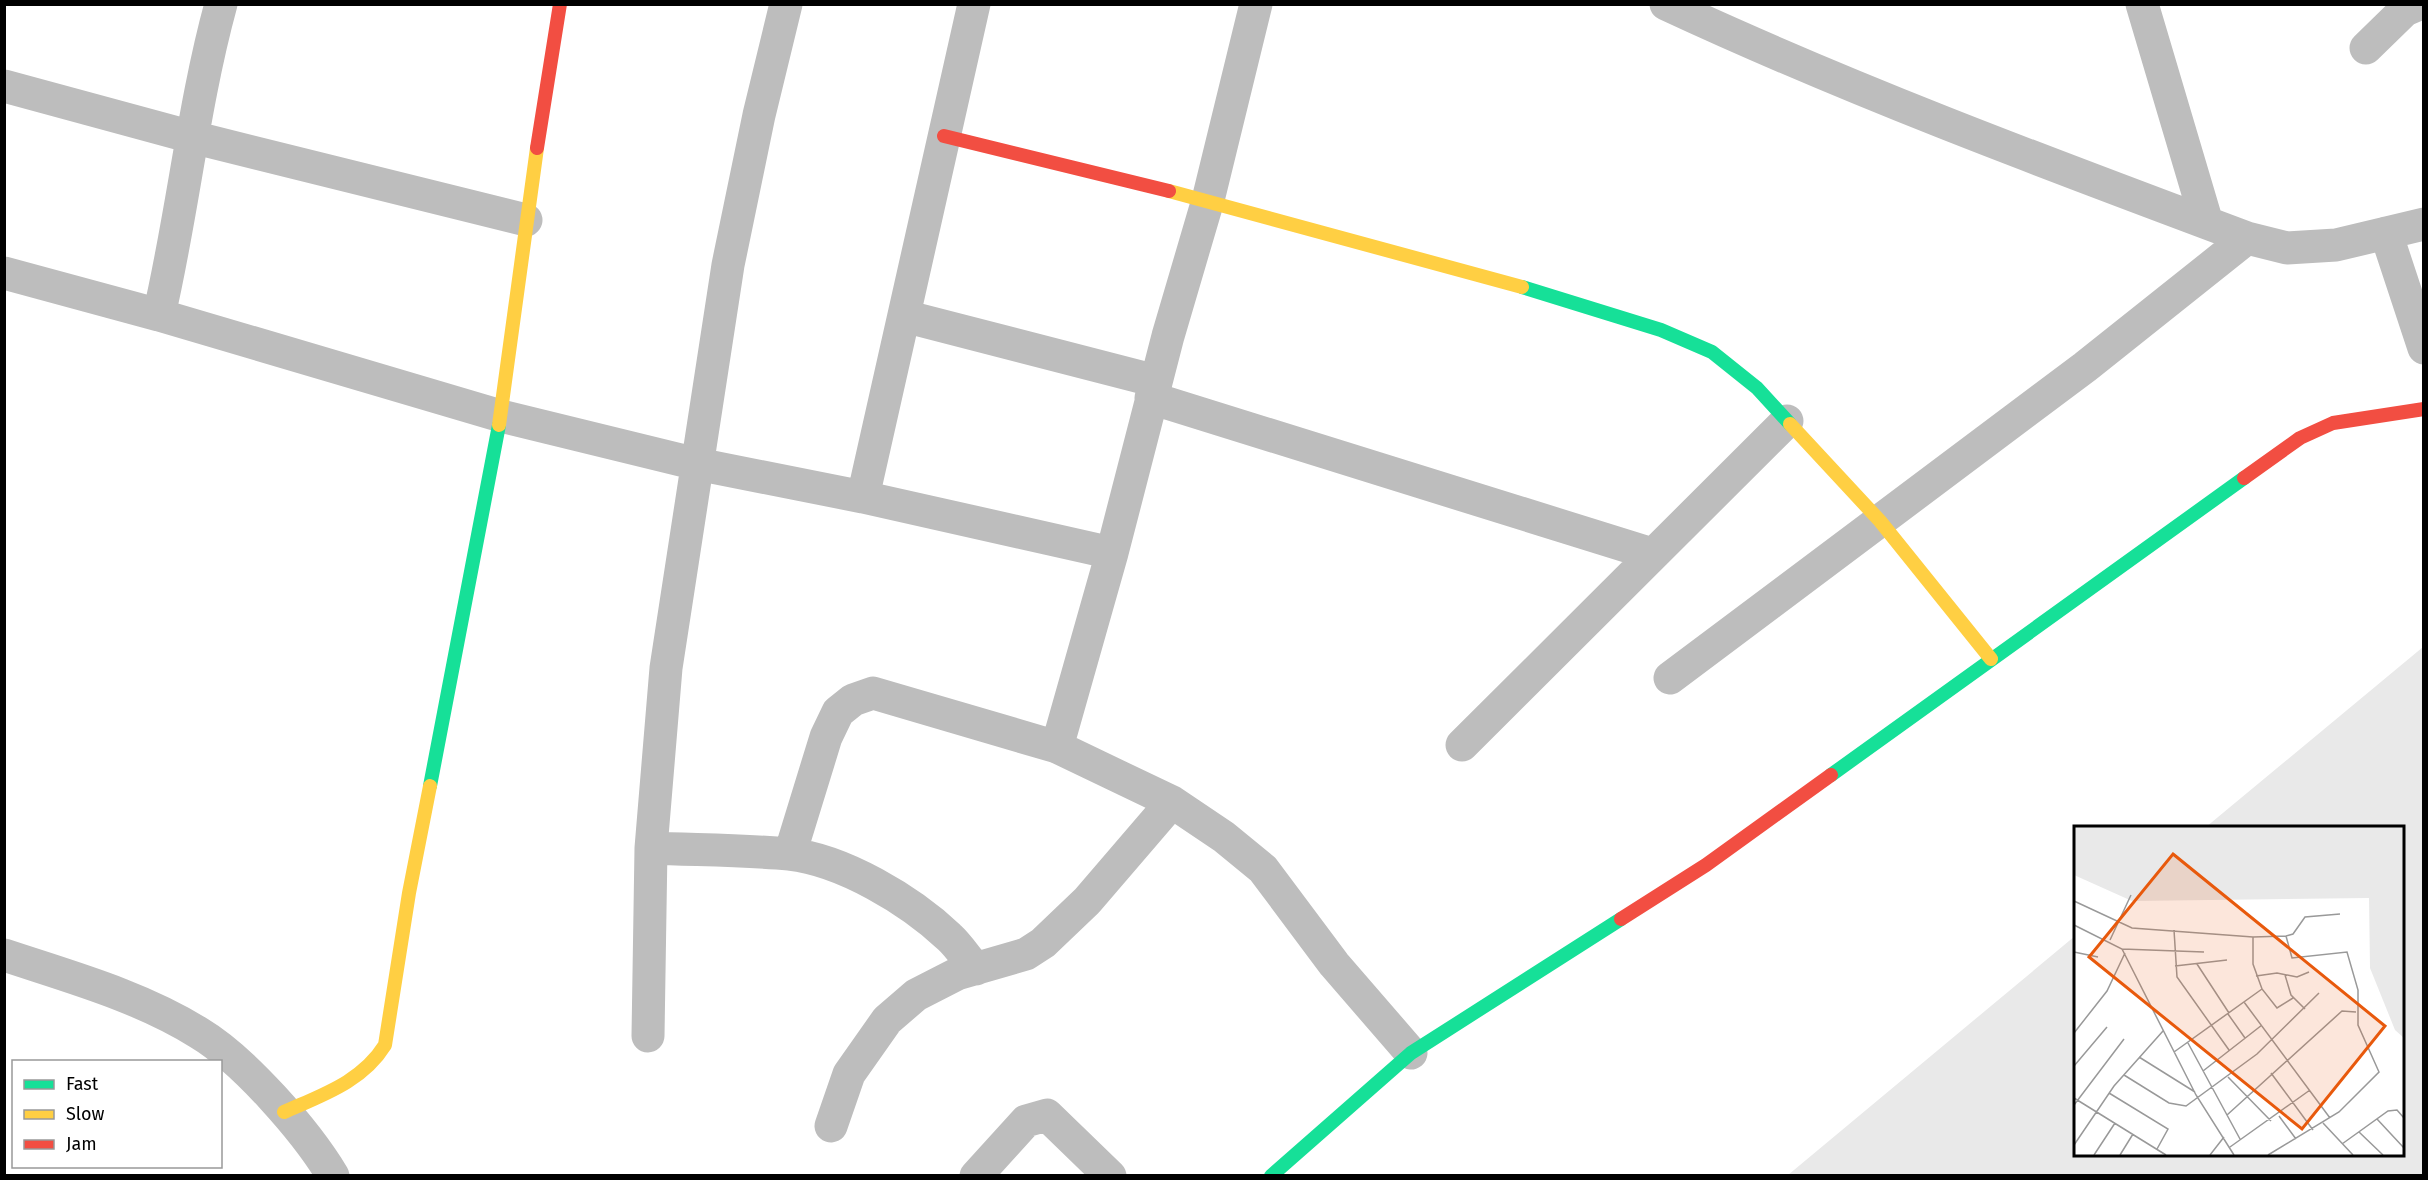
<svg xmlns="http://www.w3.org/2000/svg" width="2428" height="1180" viewBox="0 0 2428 1180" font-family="'Fira Sans',sans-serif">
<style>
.green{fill:#e9e9e9}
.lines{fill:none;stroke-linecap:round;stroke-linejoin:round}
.street{stroke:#bdbdbd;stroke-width:33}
.fast{stroke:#16e098;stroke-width:14}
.slow{stroke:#ffcf43;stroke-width:14}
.jam{stroke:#f24e42;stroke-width:14}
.inset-road{fill:none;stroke:#999;stroke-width:1.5}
.view{fill:#e8590c;fill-opacity:0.15;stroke:#e8590c;stroke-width:3}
.inset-edge{fill:none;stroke:#000;stroke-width:3}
</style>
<rect width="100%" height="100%" fill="#fff"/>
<path class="green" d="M2423,647V1175H1788L2075,936L2076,1154H2402V828L2206,827Z"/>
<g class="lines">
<path class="street" d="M1666,4C1855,92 2052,165 2247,238L2287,248L2336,245L2424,224
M2142,4L2207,223
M2366,48L2405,10L2419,4
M4,86L192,137L526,220
M2386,233L2424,348
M4,273L159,315L501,416L697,464L863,497L1112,553
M159,315C183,212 193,106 221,4
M904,316L1156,381
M1151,398L1652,554
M863,497L974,4
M1670,678L2085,367L2247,238
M1462,745L1787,421
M1057,747L1112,553L1168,336L1208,200L1256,4
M651,848C697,850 743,850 789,854C843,860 910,900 949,937C959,946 967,959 976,969
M790,854L826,737L838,712L853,700L873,693L1057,747L1172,802L1224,837L1263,869L1334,964L1411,1053
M4,955C70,977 140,996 199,1033C244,1060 306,1131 333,1176
M648,1036L651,848L666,668L728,265L759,115L786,4
M831,1126L849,1074L887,1020L916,995L957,974L1026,954L1043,943L1087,901L1172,802
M976,1176L1026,1121L1047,1115L1110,1176"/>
<path class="fast" d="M1522,287L1661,330L1712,352L1757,388L1790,424
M1831,775L2244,478
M430,786L499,425
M1271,1176L1411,1053L1621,919"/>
<path class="slow" d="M1169,191L1522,287
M1790,424L1880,521L1991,659
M499,425L537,148
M284,1112C322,1095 362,1082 385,1045L409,893L430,786"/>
<path class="jam" d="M944,136L1169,191
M537,148L560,4
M2244,478L2300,438L2333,423L2424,409
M1621,919L1706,865L1831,775"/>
</g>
<g transform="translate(2074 826)">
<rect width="330" height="330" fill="#fff"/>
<path d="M0,1H330V212L321,204L296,142L295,72L58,75L0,49Z" fill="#e9e9e9"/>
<path class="inset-road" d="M0,75L58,102L179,111L212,110L219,108L231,91L266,88M0,99L48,123L122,269L160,329M100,104L103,151L155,224M179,111V138L188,163L203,182L219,172M36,114L57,69M48,123L130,126M0,126L24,131M123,138L155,187M101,140L153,134M211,149L217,169L231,183M182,150L203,147L223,151L235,146M170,176L256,292M154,188L171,212M0,207L33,165L51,127M114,217L166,313M100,226L188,163M65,231L121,266M0,240L33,201M129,245L188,199M197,247L239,304M50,249L95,277L112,280L183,228L245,167M154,251L197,295M35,267L94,303L83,323M0,272L92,329M0,279L50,213M153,289L268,185L282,186M205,290L222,313M303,293L330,322M249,297L279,329M285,306L309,329M268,318L314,285L323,284L330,292M0,319L40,260L89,205M156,321L236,264M20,329L41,297M46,329L59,308M136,329L150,311M194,329L265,286L305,246L284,199V164L273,126L218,132L212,110"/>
<path class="view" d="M99,28L311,200L228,303L15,131Z"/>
<rect width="330" height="330" class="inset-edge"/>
</g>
<rect width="2428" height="1180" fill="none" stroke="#000000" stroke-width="12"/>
<rect x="12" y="1060" width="210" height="108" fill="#ffffff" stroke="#999999" stroke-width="1.5"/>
<rect x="24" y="1080" width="30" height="9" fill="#16e098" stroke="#999999" stroke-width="1.5"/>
<text x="66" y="1090" font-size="18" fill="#000000">Fast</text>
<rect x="24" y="1110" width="30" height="9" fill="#ffcf43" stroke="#999999" stroke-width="1.5"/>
<text x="66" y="1120" font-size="18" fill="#000000">Slow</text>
<rect x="24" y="1140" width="30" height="9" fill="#f24e42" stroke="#999999" stroke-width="1.5"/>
<text x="66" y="1150" font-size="18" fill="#000000">Jam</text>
</svg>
